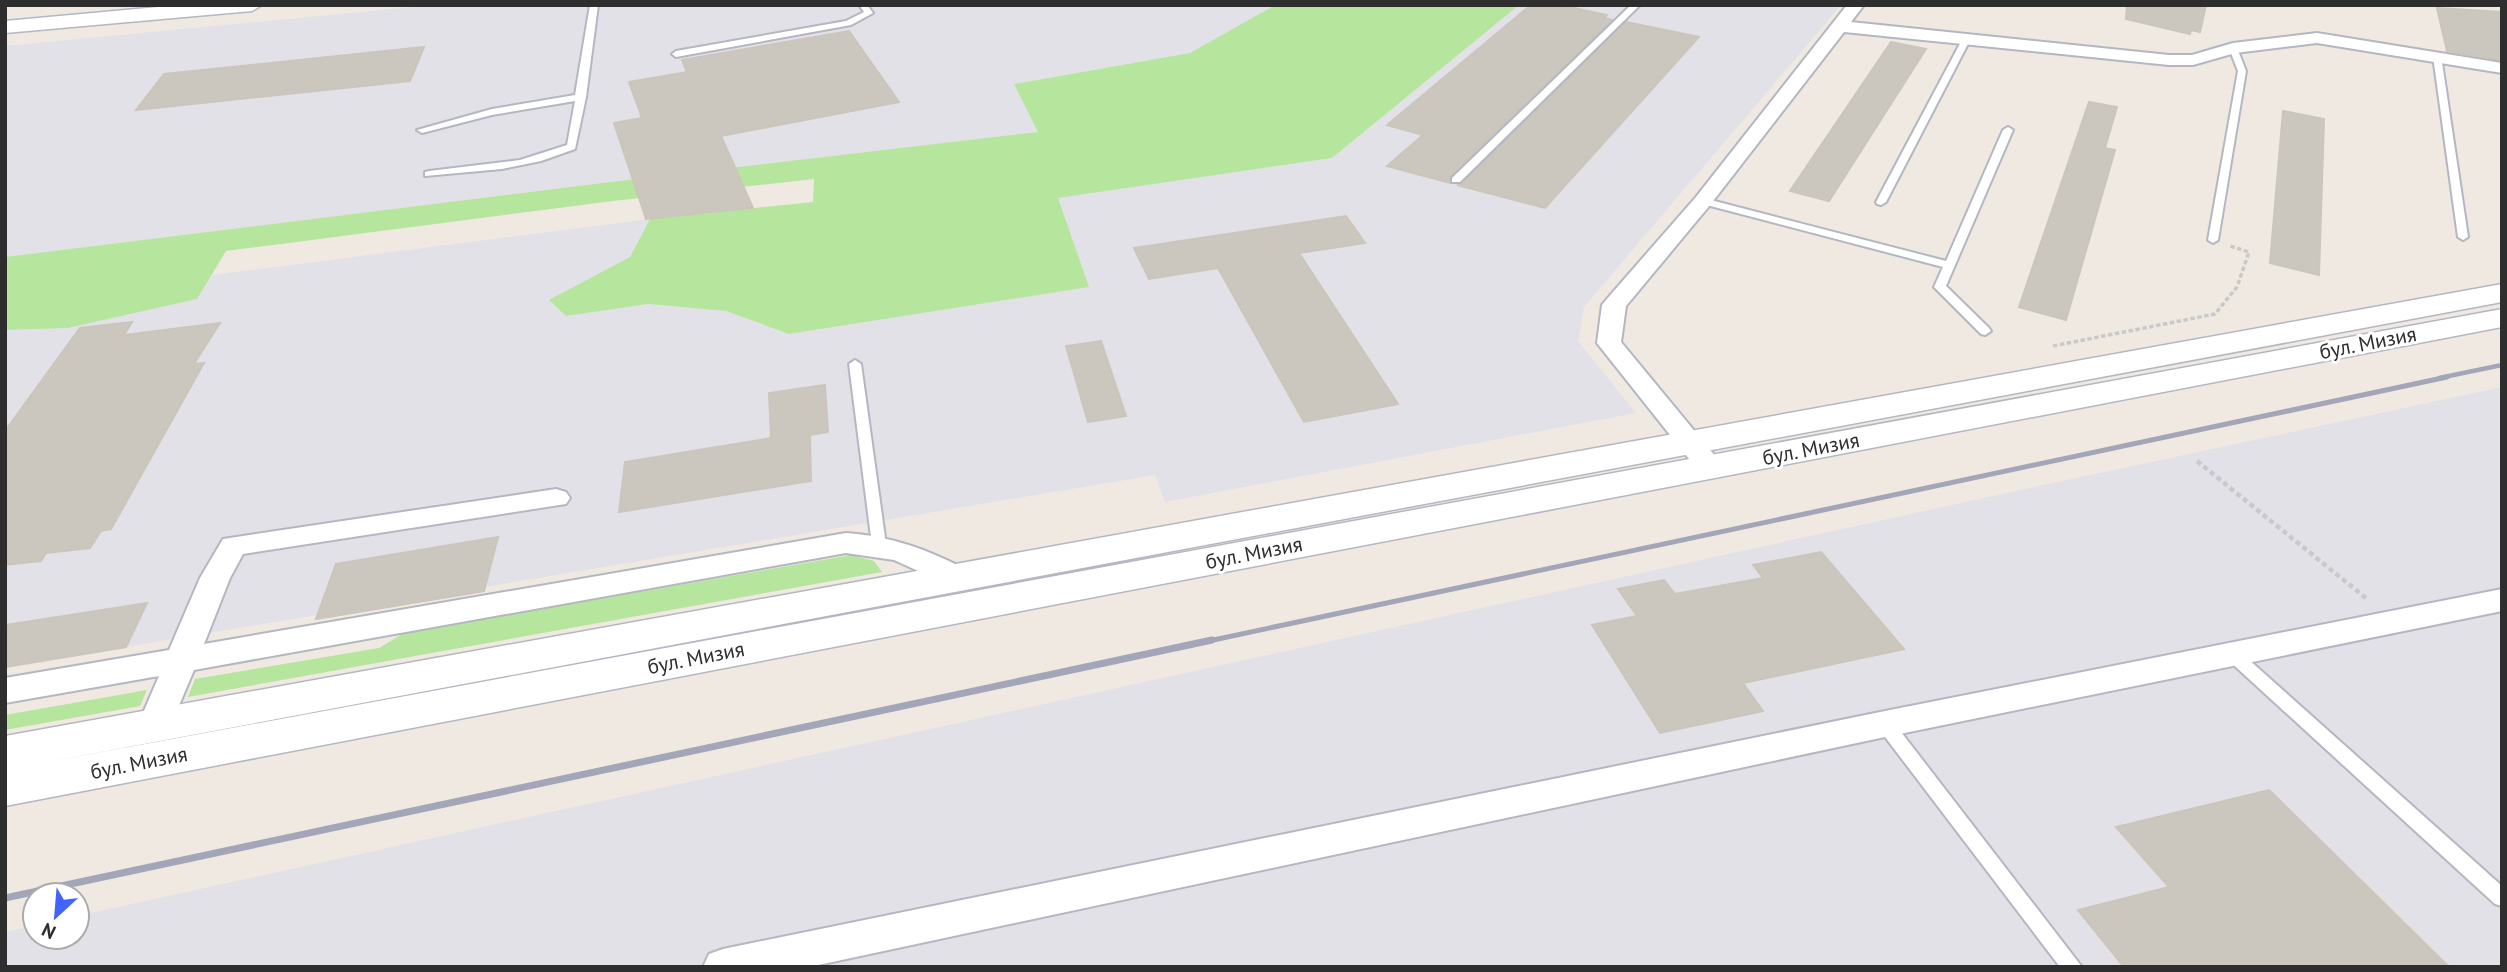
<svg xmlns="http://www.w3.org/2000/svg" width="2507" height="972" viewBox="0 0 2507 972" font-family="'PT Sans',sans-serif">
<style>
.industrial{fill:#e3e1e8}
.green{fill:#b6e59e}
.building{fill:#cbc7bf;stroke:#cbc5ba;stroke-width:2}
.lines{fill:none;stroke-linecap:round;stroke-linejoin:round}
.service-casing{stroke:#b4b7c1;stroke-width:4}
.minor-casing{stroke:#b4b7c1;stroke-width:4}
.tertiary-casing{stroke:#b4b7c1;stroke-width:3}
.path-far1{stroke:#c9c9c9;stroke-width:3.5;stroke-dasharray:4.5 2.5;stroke-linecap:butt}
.path{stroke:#c9c9c9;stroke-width:4.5;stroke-dasharray:5 3.5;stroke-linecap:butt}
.service{fill:#fff;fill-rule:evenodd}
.minor{fill:#fff;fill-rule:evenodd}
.tertiary{fill:#fff;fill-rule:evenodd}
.rail-far2{stroke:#a3a6b8;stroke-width:4.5}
.rail-far1{stroke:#a3a6b8;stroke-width:5}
.rail{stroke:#a3a6b8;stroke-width:7}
.labels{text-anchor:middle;stroke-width:6;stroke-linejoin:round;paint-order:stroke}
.street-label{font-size:21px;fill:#2e2e2e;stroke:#fff}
</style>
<rect width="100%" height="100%" fill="#efe9e1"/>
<path class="industrial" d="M434,5H1275L1190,53L1015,84L1039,132L602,183L5,257V46Z
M1519,5H1841L1584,307L1578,341L1636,413L1165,502L1155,475L5,667V330L68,328L197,299L212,275L650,219L630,257L550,300L566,316L648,304L726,311L790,334L1088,287L1057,198L1332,158Z
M2502,387V967H5V932L35,926V937H77V916L2034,487Z"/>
<path class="green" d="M1275,5H1519L1332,158L1058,198L1089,287L789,334L726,311L648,304L566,316L549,300L630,257L650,219L813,202L814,179L613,201L226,251L197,299L68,328L5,330V257L602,183L1038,132L1014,84L1190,53Z
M851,555L874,561L882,572L188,697L195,679L379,648L404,633Z
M147,690L140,706L5,730V715Z"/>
<path class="building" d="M1531,5H1560L1607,15L1604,18L1612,20L1450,176V183L1387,166L1423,135L1387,125Z
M2127,5H2206L2200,32L2191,30L2190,34L2126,19Z
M2437,8L2502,12V60L2447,51Z
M1626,22L1699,37L1545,208L1457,185L1462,184Z
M849,31L899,102L721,136L753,208L646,219L614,123L642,118L629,82L687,72L682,60Z
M1891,42L1926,49L1829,201L1790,191Z
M424,47L410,81L136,110L164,74Z
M2089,102L2117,107L2105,148L2115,150L2066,320L2019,307Z
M2283,111L2324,119L2319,275L2270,263Z
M1346,216L1365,243L1299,253L1398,404L1304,422L1218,268L1149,279L1134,248Z
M132,322L124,335L220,323L194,364L204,363L111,529L101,531L90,548L46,553L41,561L5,565V431L80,328Z
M1101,341L1126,416L1088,422L1066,346Z
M825,385L828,432L810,435L811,481L619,512L625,462L771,438L769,393Z
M498,537L484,591L316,619L336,564Z
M1821,552L1904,649L1743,683L1763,711L1660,733L1592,625L1637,616L1618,589L1664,580L1675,594L1763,578L1753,565Z
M147,603L126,647L5,667V625Z
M2269,790L2449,967H2124L2078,910L2169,887L2116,827Z"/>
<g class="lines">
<defs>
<path id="service" d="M590,5H598L586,97L575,149L541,161L502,169L425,176V172L429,171L520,160L567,145L575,101L492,115L422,133L417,130L492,109L575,95Z
M859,5H867L873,13L851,25L676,57L672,54L676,51L846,21L864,12Z
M1631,5H1640L1460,182H1452V178Z
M1963,38L1970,40L1886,202L1881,205L1877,204L1876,202Z
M2233,45L2237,48L2246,71L2218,240L2213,243L2208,240L2238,71L2229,48Z
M2437,53L2441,56L2468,237L2463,240L2458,237L2433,56Z
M2008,127L2013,130L1946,286L1989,328L1991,331L1985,335L1981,334L1934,287L1943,267L1699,203L1698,201L1703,198L1946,261L2003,130Z
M855,360L861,364L886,545L879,550L872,545L849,364Z
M2232,648L2238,650L2502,886V906L2495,904L2226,658L2224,654L2226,650Z
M1885,717L1891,719L2082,967H2060L1879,729L1877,724L1879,719Z"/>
<path id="minor" d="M1847,5H1864L1851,22L2169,55H2192L2233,43L2317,33L2502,63V73L2317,43L2235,53L2193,65H2169L1844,32L1710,205L1626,306L1621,342L1725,468L1721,474L1711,477L1701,474L1597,343L1602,305L1606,300L1696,197Z
M556,489L566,492L570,498L566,504L243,554L230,578L204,644L846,533C891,536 929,550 969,571L973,578L969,585L958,589L894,560L846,553L194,670L166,736L154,740L142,736L137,727L159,676L5,703V678L169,650L200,578L223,539Z
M2502,589V611L1885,737L809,967H703L709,954L723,949L1885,711Z"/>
<path id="tertiary" d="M180,5H262L252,11L5,33V21Z
M2502,284V302L37,764L2502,309V327L5,806V736Z"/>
</defs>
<use href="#service" class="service-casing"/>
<use href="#minor" class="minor-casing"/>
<use href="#tertiary" class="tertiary-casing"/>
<path class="path-far1" d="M2053,346L2215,314L2237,287L2249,252L2230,246"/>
<path class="path" d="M2197,461L2367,599"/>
<use href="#service" class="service"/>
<use href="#minor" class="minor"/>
<use href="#tertiary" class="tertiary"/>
<path class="rail-far2" d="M2439,378L2502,365"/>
<path class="rail-far1" d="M1204,642L2447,377"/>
<path class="rail" d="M5,898L1212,640"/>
</g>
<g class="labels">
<g class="street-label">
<text transform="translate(2368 343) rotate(-11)" y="7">бул. Мизия</text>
<text transform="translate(1811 449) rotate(-11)" y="7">бул. Мизия</text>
<text transform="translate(1254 553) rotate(-11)" y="7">бул. Мизия</text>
<text transform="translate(696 658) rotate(-11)" y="7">бул. Мизия</text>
<text transform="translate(139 763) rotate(-11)" y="7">бул. Мизия</text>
</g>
</g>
<rect width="2507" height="972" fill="none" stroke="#2e2e2e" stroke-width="14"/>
<g transform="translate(56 916) rotate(206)"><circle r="33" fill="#ffffff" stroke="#ababab" stroke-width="2"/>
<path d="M0-5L12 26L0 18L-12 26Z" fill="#4264fb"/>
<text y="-10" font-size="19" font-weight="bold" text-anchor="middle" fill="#2e2e2e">N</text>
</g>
</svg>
